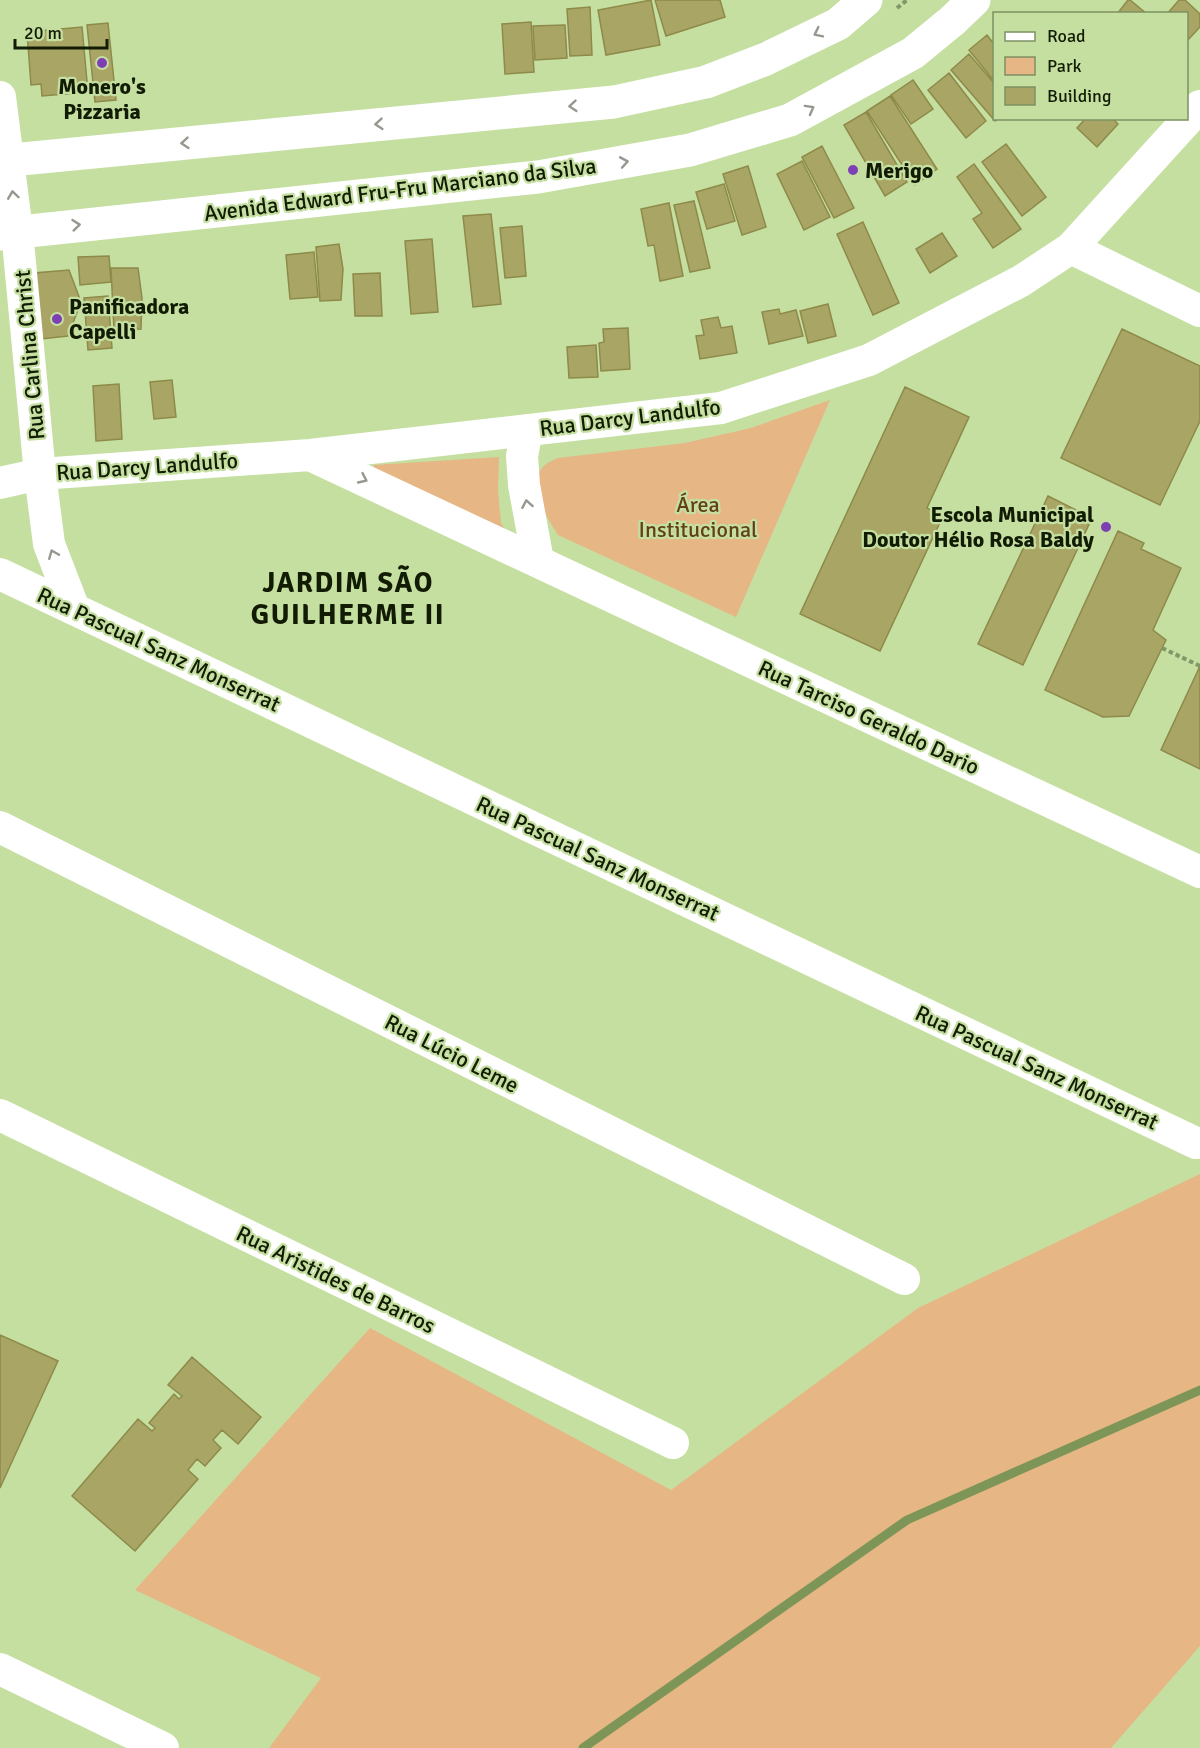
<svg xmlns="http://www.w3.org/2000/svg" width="1200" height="1748" viewBox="0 0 1200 1748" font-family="Signika,sans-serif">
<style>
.green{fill:#e6b685}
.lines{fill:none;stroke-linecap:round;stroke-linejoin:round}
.stream{stroke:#7d9657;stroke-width:9}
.building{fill:#a9a665;stroke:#8d8a4a;stroke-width:1.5}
.path{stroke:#829666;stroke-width:4;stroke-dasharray:4.5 3;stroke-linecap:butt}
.minor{stroke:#fff;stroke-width:32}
.secondary{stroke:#fff;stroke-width:33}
.oneway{stroke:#94988e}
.poi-dot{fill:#7f3fb4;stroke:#c5dfa1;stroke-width:2}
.labels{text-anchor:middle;stroke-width:4.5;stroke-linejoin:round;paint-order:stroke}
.poi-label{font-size:22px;font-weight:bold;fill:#121b04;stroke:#c5dfa1;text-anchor:start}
.street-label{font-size:22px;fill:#121b04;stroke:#c5dfa1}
.park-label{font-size:22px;fill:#633f17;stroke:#c5dfa1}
.district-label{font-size:28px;font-weight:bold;letter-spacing:1.5px;fill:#121b04;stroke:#c5dfa1}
</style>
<rect width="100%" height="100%" fill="#c5dfa1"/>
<path class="green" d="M830,400L736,617L558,535C547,518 524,483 545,465C548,462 554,460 558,458L685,443L751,428Z
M499,457L498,490L501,523L511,540L374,474V465Z
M1200,1174V1646L1111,1748H269L321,1678L135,1590L370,1328L671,1490L918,1308Z"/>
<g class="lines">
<path class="stream" d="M583,1748L907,1520L1200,1390"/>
</g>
<path class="building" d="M651,0L660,45L606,55L598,10Z
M655,0H720L725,17L666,36Z
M1128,0H1130L1147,14H1117Z
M1179,0H1185L1200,14V27L1186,42V14H1167Z
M590,7L592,55L570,56L567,9Z
M531,22L534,72L505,74L502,24Z
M108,23L116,100L95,102L87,25Z
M565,25L567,58L535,60L533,26Z
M82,27L88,92L42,96L41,84L31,85L27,32Z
M987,35L994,44V81L969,50Z
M969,54L994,83V118H999L995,121L951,70Z
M949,73L986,121L966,138L928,90Z
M913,80L933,109L911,124L891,95Z
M890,96L937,169L915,185L867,111Z
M866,112L907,182L885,196L844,125Z
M1086,118H1112L1118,124L1097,147L1077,128Z
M1006,144L1046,197L1022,216L982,162Z
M822,146L854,208L834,218L802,157Z
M802,161L830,217L804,230L777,174Z
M974,164L1021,229L993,248L973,219L982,213L957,177Z
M748,166L766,227L742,235L723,174Z
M724,184L735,221L707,229L696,192Z
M694,201L710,268L690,272L674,205Z
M669,203L683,276L660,281L654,245L648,246L641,209Z
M491,214L501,304L473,307L463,216Z
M863,222L899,303L873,315L837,234Z
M522,226L526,276L505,278L500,228Z
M942,233L957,256L930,273L916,249Z
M432,239L438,312L411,314L405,241Z
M339,244L343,269L341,300L320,301L316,247Z
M314,252L318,297L290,299L286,255Z
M109,256L111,282L80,285L78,257Z
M111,268H138L142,298L141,329L114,330Z
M69,270L81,302L68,336L41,339L34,273Z
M380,273L382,316H355L353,274Z
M108,296L112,348L88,350L84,298Z
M828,304L836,336L808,343L800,311Z
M779,309L780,314L796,310L803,336L769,344L762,312Z
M718,317L721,328L732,326L737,353L700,359L696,336L704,335L701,320Z
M628,328L630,369L601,371L599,343L604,342L603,329Z
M1122,329L1200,366V421L1160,505L1061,458Z
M596,345L598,377L569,378L567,347Z
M172,380L176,417L154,419L150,382Z
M119,384L122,439L96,441L93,386Z
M905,387L969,417L927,508L943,516L880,651L800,614Z
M1048,496L1092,518L1023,665L978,644Z
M1118,531L1144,543L1141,549L1181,568L1153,630L1166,640L1129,716L1103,717L1045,690Z
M1200,666V769L1161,750Z
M0,1335L58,1361L0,1488Z
M192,1357L261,1417L238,1444L222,1430L213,1440L221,1448L205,1466L197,1459L188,1470L198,1479L135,1551L72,1496L138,1419L152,1431L155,1428L149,1423L174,1394L179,1399L182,1396L168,1385Z"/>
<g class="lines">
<path class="path" d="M897,8L907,0
M1162,648L1200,666"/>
<path class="minor" d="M0,97L17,231L40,474L49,544L74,609
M1071,248L1200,311
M527,430L522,456L524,485L538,561
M310,455L1200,872
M0,483L40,474L310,455L721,408L869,360L1021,281L1071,248L1200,106
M0,574L1196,1143
M0,827L904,1279
M0,1115L673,1443
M0,1669L163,1748"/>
<path class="secondary" d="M0,161L614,102L706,82L766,59L838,24L866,0
M0,234L538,177L690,150L790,120L913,53L952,21L974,0"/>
</g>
<defs><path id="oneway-chevron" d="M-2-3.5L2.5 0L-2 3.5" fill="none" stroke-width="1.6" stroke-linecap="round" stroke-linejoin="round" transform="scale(1.5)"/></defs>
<g class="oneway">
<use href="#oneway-chevron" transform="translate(818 33) rotate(154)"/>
<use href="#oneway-chevron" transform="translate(573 106) rotate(175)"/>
<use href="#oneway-chevron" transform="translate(810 109) rotate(-29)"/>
<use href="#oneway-chevron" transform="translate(379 124) rotate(175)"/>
<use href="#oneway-chevron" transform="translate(185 143) rotate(175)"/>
<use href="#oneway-chevron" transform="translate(624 162) rotate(-10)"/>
<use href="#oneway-chevron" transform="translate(13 195) rotate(-98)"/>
<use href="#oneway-chevron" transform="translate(76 225) rotate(-6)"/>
<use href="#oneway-chevron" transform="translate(363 479) rotate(25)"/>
<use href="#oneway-chevron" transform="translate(527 504) rotate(-100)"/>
<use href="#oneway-chevron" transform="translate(53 554) rotate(-112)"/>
</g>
<g class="poi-dot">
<circle cx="102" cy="63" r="6"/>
<circle cx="853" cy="170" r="6"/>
<circle cx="57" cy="319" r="6"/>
<circle cx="1106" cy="527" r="6"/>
</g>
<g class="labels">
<g class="poi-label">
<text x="102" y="94" text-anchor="middle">Monero's<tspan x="102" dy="25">Pizzaria</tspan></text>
<text x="865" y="178">Merigo</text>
<text x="69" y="314">Panificadora<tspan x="69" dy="25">Capelli</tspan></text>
<text x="1094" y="522" text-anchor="end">Escola Municipal<tspan x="1094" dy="25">Doutor Hélio Rosa Baldy</tspan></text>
</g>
<g class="street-label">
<text transform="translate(400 189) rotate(-7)" y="8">Avenida Edward Fru-Fru Marciano da Silva</text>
<text transform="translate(29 355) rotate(-95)" y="8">Rua Carlina Christ</text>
<text transform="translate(630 417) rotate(-7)" y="8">Rua Darcy Landulfo</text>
<text transform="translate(147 466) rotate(-4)" y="8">Rua Darcy Landulfo</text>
<text transform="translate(159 649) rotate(25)" y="8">Rua Pascual Sanz Monserrat</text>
<text transform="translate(869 717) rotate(25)" y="8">Rua Tarciso Geraldo Dario</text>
<text transform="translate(598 858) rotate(25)" y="8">Rua Pascual Sanz Monserrat</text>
<text transform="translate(452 1053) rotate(27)" y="8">Rua Lúcio Leme</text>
<text transform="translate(1037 1067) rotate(25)" y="8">Rua Pascual Sanz Monserrat</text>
<text transform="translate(336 1279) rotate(26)" y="8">Rua Aristides de Barros</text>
</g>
<g class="park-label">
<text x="698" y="512">Área<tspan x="698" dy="25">Institucional</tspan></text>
</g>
<g class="district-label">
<text x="348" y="592">JARDIM SÃO<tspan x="348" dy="32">GUILHERME II</tspan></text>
</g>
</g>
<rect x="993" y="12" width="195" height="108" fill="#c5dfa1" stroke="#7d9162" stroke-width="1.5"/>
<rect x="1005" y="32" width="30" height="9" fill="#ffffff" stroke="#7d9162" stroke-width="1.5"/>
<text x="1047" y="42" font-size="18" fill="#121b04">Road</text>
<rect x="1005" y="57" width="30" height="18" fill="#e6b685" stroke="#7d9162" stroke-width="1.5"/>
<text x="1047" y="72" font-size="18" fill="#121b04">Park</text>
<rect x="1005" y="87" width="30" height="18" fill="#a9a665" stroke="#7d9162" stroke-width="1.5"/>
<text x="1047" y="102" font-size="18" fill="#121b04">Building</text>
<path d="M15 39v9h92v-9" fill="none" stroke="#121b04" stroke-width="3"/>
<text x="24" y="39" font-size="18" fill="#121b04" stroke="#c5dfa1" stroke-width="4.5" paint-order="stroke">20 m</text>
</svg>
